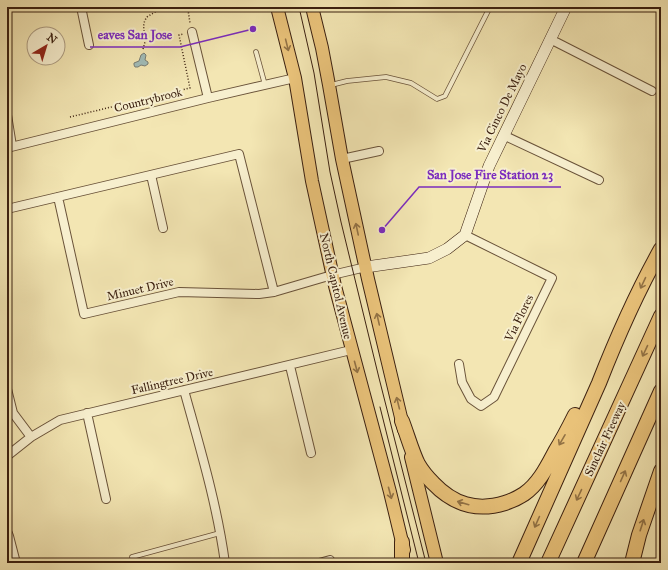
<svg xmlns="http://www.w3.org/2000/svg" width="668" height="570" viewBox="0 0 668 570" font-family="'IM FELL Great Primer',serif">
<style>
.water{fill:#a1bcb8;stroke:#787e75}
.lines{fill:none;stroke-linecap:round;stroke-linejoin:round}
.lane-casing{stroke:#695239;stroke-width:5.5}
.street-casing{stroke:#695239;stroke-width:10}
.secondary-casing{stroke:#3b2010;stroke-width:12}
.primary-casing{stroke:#3b2010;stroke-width:14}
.highway-casing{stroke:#3b2010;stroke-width:16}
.path{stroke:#3b2010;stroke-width:1.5;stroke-dasharray:1 2;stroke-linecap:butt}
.lane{stroke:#f7efce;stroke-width:4}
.street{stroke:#f7efce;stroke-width:8}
.secondary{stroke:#f7efce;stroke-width:11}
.primary{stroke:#eac37a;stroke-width:12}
.highway{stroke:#eac37a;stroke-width:14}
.tram{stroke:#3b2010;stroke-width:1}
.oneway{stroke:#927245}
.labels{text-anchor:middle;stroke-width:4;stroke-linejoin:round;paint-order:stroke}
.street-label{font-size:12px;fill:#3b2010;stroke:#f7efce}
.leader{fill:none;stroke:#7b2cbf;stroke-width:1.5}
.callout-dot{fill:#7b2cbf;stroke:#f7efce;stroke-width:1.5}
.callout-label{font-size:13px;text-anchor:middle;font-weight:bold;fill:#7b2cbf;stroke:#f7efce;stroke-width:4;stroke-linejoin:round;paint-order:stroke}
</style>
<rect width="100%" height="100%" fill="#f3e6b3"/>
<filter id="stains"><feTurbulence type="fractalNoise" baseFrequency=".005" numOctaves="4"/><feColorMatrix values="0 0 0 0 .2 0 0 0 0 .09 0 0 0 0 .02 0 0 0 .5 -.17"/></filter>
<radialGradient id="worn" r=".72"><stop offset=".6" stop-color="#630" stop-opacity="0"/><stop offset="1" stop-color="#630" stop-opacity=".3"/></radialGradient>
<path class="water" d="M144,53L146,55L145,60L148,62V64L145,66L141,65L138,67H135L134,65V63L139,61L141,55Z"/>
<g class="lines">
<defs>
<path id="lane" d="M256,52L265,85
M331,85L347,81L386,77L411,83L437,99L445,96L490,7
M132,557L220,533"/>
<path id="street" d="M81,7L89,45
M192,32L208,98
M550,39L652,91
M7,115L12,146
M503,135L599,180
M7,148L208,98L295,78
M342,159L379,151
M151,175L163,228
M58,197L84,314L179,292L259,294L274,292L332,275L366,267
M7,209L239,154L274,292
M459,364L462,382L471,399L481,406L494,397L552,278L465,235
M290,366L311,453
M7,389L13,413L31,437
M184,390C200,448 217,504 225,563
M87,413L106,499
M7,456L31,437L60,420L351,350
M7,531L9,536L16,563
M319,563L330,560"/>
<path id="secondary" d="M366,267L429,258L447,249L465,235L489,166L566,7"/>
<path id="primary" d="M277,7L295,78L312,181L335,286L390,492L404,550
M312,7L322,48L329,85L342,159L368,279L404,430
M411,457L437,563"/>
<path id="highway" d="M402,421C407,434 412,452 418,464C422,471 427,477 433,483C453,504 476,512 505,503C511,501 518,498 524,494C539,484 548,465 556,450C563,439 569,427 575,415
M402,563V542
M519,563L599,383C617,337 637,292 661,249
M548,563L661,316
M584,563L661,391
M632,563L639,535L661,471"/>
</defs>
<use href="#lane" class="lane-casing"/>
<use href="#street" class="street-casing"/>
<use href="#secondary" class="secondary-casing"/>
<use href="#primary" class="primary-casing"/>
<use href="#highway" class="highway-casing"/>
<path class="path" d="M179,7L188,10L190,23
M143,49C144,46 145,43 145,39C145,31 141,25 147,17L163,7
M70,117L190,88L179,35L183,34"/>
<use href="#lane" class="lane"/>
<use href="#street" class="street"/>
<use href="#secondary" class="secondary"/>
<use href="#primary" class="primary"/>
<use href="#highway" class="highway"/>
<path class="tram" d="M299,7L314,73L330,172L341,222L379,378L426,563
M380,407L419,563"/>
</g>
<defs><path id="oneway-shaft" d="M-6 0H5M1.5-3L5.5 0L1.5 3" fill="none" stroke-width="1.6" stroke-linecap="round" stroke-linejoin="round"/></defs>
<g class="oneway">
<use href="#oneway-shaft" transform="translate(287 45) rotate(76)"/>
<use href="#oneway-shaft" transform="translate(357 229) rotate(-102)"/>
<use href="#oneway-shaft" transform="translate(643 283) rotate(115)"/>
<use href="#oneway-shaft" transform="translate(378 319) rotate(-103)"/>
<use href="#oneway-shaft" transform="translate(645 351) rotate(115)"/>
<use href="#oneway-shaft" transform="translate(356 367) rotate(75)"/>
<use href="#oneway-shaft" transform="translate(398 403) rotate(-104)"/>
<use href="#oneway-shaft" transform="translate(562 440) rotate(120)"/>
<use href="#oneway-shaft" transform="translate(623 476) rotate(-66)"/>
<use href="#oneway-shaft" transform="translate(390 493) rotate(75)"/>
<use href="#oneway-shaft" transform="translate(579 495) rotate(115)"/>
<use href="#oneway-shaft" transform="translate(463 503) rotate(-164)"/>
<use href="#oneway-shaft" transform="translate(537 522) rotate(114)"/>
<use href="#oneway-shaft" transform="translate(642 525) rotate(-72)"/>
</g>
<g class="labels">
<g class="street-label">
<text transform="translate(148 100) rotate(-14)" y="4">Countrybrook</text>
<text transform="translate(502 108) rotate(-64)" y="4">Via Cinco De Mayo</text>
<text transform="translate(336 286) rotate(77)" y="4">North Capitol Avenue</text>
<text transform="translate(140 289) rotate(-13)" y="4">Minuet Drive</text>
<text transform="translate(519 318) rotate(-64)" y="4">Via Flores</text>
<text transform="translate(172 381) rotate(-13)" y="4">Fallingtree Drive</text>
<text transform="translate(605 439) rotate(-65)" y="4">Sinclair Freeway</text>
</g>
</g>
<path class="leader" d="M253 29L180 47H90M382 230L419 187H561"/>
<g class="callout-dot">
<circle cx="253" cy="29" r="4"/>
<circle cx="382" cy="230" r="4"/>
</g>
<g class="callout-label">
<text x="135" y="39">eaves San Jose</text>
<text x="490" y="179">San Jose Fire Station 23</text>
</g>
<rect width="668" height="570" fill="none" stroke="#f3e6b3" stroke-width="24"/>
<rect x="8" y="8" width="652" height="554" fill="none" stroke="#3b2010" stroke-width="2"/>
<rect x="12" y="12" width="644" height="546" fill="none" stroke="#3b2010"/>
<g transform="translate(46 46) rotate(38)"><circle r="19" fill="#f7efce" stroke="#ac9c82"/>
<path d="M0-3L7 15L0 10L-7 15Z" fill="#8f2418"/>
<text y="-6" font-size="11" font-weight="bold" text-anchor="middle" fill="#3b2010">N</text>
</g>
<rect width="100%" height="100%" filter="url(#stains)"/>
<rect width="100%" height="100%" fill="url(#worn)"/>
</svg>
